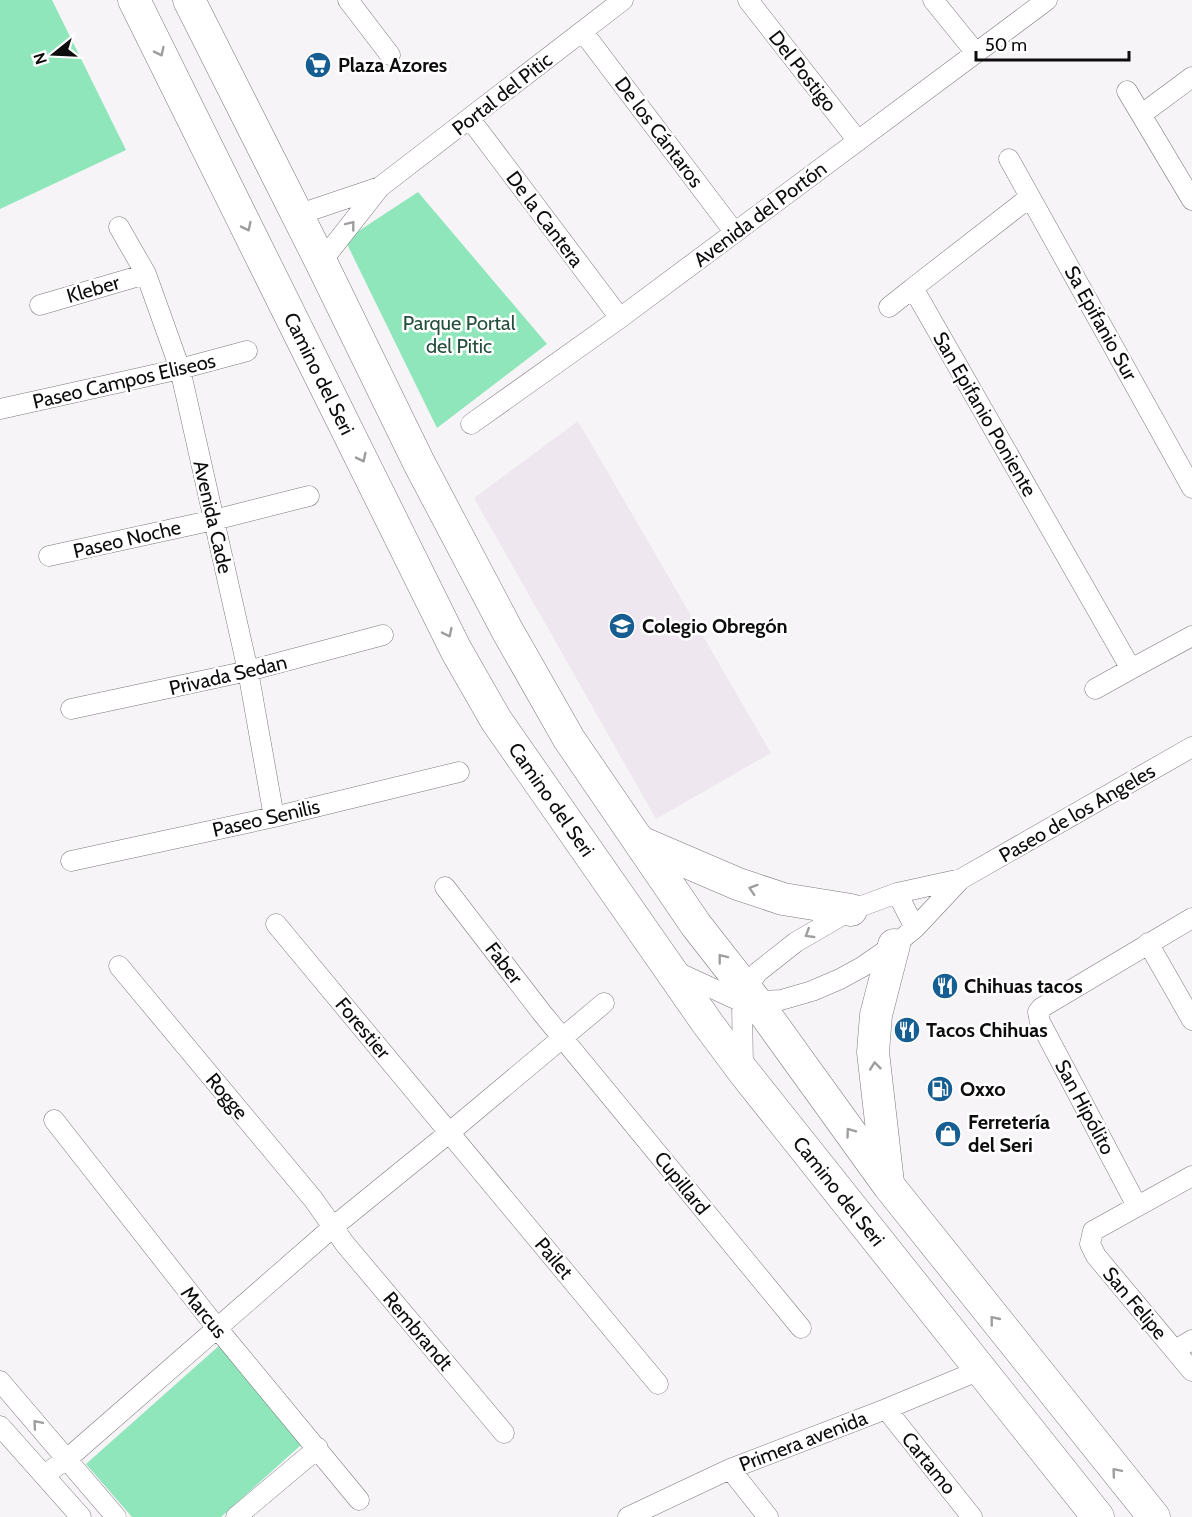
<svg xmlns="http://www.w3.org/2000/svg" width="1192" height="1517" viewBox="0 0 1192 1517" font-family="Cabin,sans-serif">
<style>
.built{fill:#efe7ef}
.green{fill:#8ee6ba}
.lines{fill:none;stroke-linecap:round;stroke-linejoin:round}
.street-casing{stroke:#7c797c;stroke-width:21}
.primary-casing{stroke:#7c797c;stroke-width:33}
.street{stroke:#fff;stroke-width:20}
.primary{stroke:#fff;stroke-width:32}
.oneway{stroke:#9f9e9f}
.labels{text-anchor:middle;stroke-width:5;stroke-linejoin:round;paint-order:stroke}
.poi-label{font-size:20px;font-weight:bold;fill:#0e0d0e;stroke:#fff;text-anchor:start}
.street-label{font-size:20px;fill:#0e0d0e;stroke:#fff}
.park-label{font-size:20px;fill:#234e3a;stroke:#fff}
</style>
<rect width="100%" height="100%" fill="#f7f4f7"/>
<path class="built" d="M578,421L771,753L656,819L474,498Z"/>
<path class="green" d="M0,0H52L126,150L0,209Z
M418,192L547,344L437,428L345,240Z
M221,1344L301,1445L221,1517H132L86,1464Z"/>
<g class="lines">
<defs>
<path id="street" d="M348,0L390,55
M748,0L858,141
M933,0L976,53
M583,32L735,233
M1127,91L1192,200
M1142,114L1192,77
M470,119L620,318
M1009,159L1192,488
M1030,197L913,288L1131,669L1192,636
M297,215L380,187
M119,227L146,274L180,369L248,671L274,817
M321,262L380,187L623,0
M40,305L146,274
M889,307L913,288
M0,409L180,369L247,351
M471,424L620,318L1047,0
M49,556L214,520L309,496
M1095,689L1131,669
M71,709L248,671L383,635
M71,861L274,817L459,772
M445,887L542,1013L801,1328
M897,893L915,928
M276,924L658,1384
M1148,943L1192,1020
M119,966L313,1199L345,1244L504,1433
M677,972L742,1002L781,1000L812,991L840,979L862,967L894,945L915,928L961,879L1192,747
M743,1068L742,1002L746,988L758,972L796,942L851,910L897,893L961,879
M54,1120L217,1328L359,1500
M1192,1176L1093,1231L1090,1244L1096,1256L1192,1371
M1137,1206L1040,1022L1038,1012L1041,1008L1192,918
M1175,1350L1192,1340
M0,1381L116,1517
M886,1409L972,1517
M0,1426L81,1517
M730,1469L768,1517
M44,1475L67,1459L333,1227L450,1132L604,1003
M236,1517L318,1448
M628,1517L730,1469L886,1409L980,1370"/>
<g id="primary">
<path id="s1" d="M134,0L456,650L496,720L708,1024L743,1071L1098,1517"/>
<path d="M189,0L321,262L419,463L507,630L569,739L696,925L757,1003L889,1186L1154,1517"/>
<path d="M640,842L738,884L783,899L851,910"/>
<path d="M888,1183L873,1052L876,1015L894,945"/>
</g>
</defs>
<use href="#street" class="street-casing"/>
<use href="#primary" class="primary-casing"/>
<use href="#street" class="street"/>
<use href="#primary" class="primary"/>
</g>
<defs><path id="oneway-chevron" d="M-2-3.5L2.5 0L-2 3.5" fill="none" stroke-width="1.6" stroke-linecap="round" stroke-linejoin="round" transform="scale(1.5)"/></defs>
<g class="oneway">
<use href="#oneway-chevron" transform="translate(160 52) rotate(64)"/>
<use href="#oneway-chevron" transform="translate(351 225) rotate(-52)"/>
<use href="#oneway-chevron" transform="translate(247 227) rotate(64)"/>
<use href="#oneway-chevron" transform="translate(362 458) rotate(64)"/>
<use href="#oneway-chevron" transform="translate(448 633) rotate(64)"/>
<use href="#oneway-chevron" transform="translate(753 889) rotate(-162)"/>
<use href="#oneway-chevron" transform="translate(809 934) rotate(149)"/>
<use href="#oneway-chevron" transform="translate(722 958) rotate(-128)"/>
<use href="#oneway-chevron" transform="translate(875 1066) rotate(-96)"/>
<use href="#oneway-chevron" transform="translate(850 1132) rotate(-126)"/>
<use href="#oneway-chevron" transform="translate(994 1320) rotate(-129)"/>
<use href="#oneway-chevron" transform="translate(37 1424) rotate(-130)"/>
<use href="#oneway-chevron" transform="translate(1116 1472) rotate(-130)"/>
</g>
<defs>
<symbol id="supermarket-disc" viewBox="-11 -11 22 22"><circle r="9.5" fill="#165e92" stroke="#fff"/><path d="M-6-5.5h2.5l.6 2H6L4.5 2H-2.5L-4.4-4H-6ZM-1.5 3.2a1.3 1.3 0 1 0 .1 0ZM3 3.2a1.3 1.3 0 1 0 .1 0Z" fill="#fff"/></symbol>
<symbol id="school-disc" viewBox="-11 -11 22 22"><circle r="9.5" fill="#165e92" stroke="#fff"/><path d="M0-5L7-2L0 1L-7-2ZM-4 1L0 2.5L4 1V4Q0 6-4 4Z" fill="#fff"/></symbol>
<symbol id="restaurant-disc" viewBox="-11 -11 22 22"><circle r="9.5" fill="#165e92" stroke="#fff"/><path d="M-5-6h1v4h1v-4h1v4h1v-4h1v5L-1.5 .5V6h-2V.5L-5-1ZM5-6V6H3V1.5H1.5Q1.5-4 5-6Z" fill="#fff"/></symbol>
<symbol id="fuel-disc" viewBox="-11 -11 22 22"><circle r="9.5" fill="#165e92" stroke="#fff"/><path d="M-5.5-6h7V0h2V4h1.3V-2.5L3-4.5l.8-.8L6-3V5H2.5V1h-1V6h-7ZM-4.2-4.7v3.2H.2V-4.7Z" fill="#fff"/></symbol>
<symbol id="shop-disc" viewBox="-11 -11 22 22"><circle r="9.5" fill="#165e92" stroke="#fff"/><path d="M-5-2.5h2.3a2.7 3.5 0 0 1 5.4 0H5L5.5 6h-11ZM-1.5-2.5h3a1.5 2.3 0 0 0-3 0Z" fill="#fff"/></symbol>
</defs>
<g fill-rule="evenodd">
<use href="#supermarket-disc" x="303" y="50" width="30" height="30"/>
<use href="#school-disc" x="607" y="611" width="30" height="30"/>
<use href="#restaurant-disc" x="930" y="971" width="30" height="30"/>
<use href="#restaurant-disc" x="892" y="1015" width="30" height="30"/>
<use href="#fuel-disc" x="925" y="1074" width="30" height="30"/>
<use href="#shop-disc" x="933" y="1119" width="30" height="30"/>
</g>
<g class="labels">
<g class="poi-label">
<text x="338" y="72">Plaza Azores</text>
<text x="642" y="633">Colegio Obregón</text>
<text x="964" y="993">Chihuas tacos</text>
<text x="926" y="1037">Tacos Chihuas</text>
<text x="960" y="1096">Oxxo</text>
<text x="968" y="1129">Ferretería<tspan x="968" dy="23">del Seri</tspan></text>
</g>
<g class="street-label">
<text transform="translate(803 71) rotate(52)" y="7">Del Postigo</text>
<text transform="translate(502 94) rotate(-38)" y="7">Portal del Pitic</text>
<text transform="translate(659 132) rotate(53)" y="7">De los Cántaros</text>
<text transform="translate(760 214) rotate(-37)" y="7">Avenida del Portón</text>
<text transform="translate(545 219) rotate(53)" y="7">De la Cantera</text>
<text transform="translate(93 289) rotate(-16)" y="7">Kleber</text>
<text transform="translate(1101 323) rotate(61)" y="7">Sa Epifanio Sur</text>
<text dy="7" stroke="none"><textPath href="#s1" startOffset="417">Camino del Seri</textPath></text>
<text transform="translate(124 381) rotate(-13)" y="7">Paseo Campos Eliseos</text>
<text transform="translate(985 414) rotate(60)" y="7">San Epifanio Poniente</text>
<text transform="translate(213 517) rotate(77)" y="7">Avenida Cade</text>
<text transform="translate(127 539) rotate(-13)" y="7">Paseo Noche</text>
<text transform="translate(228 675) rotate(-13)" y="7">Privada Sedan</text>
<text dy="7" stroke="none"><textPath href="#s1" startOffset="903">Camino del Seri</textPath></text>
<text transform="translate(1077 813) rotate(-30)" y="7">Paseo de los Angeles</text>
<text transform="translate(266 818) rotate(-13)" y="7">Paseo Senilis</text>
<text transform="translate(504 963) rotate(52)" y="7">Faber</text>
<text transform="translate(363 1028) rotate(50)" y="7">Forestier</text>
<text transform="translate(227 1096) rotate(50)" y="7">Rogge</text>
<text transform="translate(1085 1107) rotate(62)" y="7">San Hipólito</text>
<text transform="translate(682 1183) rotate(51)" y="7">Cupillard</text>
<text dy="7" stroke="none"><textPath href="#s1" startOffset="1389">Camino del Seri</textPath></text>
<text transform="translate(554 1258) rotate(50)" y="7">Pailet</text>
<text transform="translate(1135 1303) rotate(50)" y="7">San Felipe</text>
<text transform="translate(204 1312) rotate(51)" y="7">Marcus</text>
<text transform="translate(418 1331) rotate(50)" y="7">Rembrandt</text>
<text transform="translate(803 1441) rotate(-21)" y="7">Primera avenida</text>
<text transform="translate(929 1463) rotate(51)" y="7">Cartamo</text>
</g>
<g class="park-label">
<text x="459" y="330">Parque Portal<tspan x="459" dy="23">del Pitic</tspan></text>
</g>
</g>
<g transform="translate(54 54) rotate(252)" stroke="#ffffff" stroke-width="4.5" paint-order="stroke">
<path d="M0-4.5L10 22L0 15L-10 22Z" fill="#0e0d0e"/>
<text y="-9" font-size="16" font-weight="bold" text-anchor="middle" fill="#0e0d0e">N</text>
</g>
<path d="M976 51v9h153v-9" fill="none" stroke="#0e0d0e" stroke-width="3"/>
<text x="985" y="51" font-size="18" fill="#0e0d0e" stroke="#ffffff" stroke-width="4.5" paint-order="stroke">50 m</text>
</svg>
